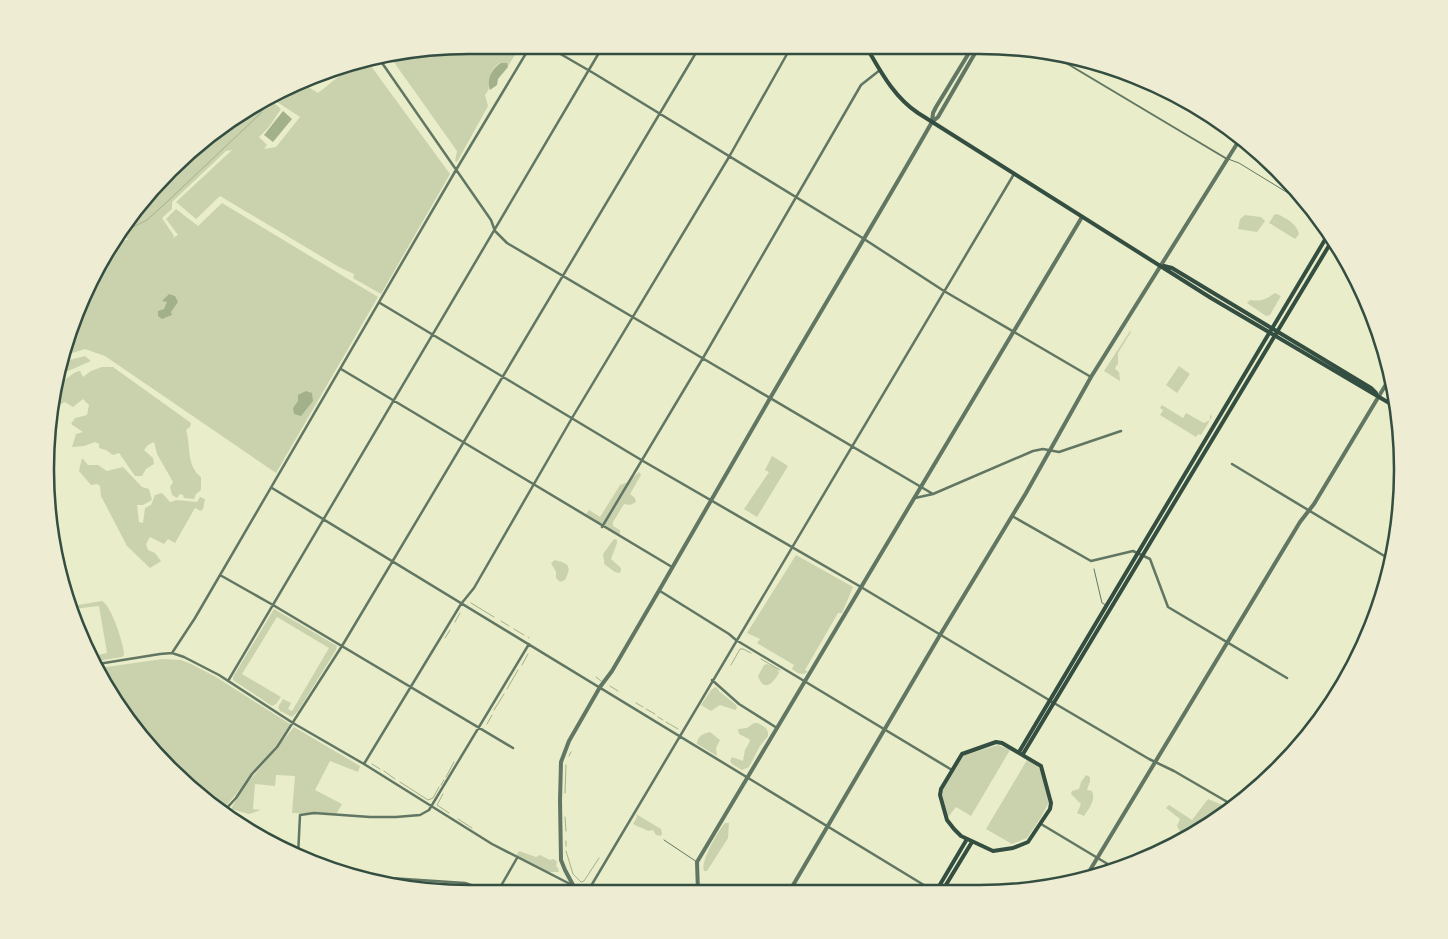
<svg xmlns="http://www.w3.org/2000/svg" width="1448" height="939" viewBox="0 0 1448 939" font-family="Merriweather,serif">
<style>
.green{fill:#cad2ad}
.water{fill:#a3b18a}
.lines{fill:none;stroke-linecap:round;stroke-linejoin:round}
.stream{stroke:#a3b18a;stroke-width:1}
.service{stroke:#617663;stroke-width:1}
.pedestrian{stroke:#617663;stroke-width:2}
.minor{stroke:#617663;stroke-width:2.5}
.tertiary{stroke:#617663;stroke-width:4}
.secondary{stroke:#344e41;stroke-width:4}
.rim{fill:none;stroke:#344e41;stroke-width:2.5}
</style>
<rect width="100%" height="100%" fill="#e9edc9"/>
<path class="green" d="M470,45H521L508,66L500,63C491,68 487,79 489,89L485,95L488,106L457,162L455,161L457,151L391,58Z
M368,62L450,174L381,294L353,278L354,274L339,267L220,196L196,219L176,202L232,150L226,151L172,202V209L162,218L174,236L173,238L178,235L166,219L176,209L198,226L222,203L378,297L276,473L105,356L85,349L63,356L68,333L115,244L129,239L122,237L118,239L133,211L201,147C216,143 226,132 237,120V115L269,99L281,109L269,127L259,137L267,145L264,149L276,147L300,117L271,98L302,83L318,93C333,82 349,65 368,62Z
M1277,214C1286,218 1297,224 1299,234L1295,239L1269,223L1274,215Z
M1245,215L1261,217L1265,221L1257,232L1238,229L1240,219Z
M1275,293L1281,296L1270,315L1266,316L1247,303L1250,300C1261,302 1266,299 1275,293Z
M1130,331L1131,332L1118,353V364L1116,366L1115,369L1119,372L1120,381L1104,371Z
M85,356L91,361L59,375L62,362Z
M1179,366L1190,374L1177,393L1166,385Z
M102,367H113L191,423L190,427L186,430C191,445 186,466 201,477V490L196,494L194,499L184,498L183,495L180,494L177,498L172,495L170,487L173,482L157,454L154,442L148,445L144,450L153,458L154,464L146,469L142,476H135L119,453L113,455L106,450L99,448V444L95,442L84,446L72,447L76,434L83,432L71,424L75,418L87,415L89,405L83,399L73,407L65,402L53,408L58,383C67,381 71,372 80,371L83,377L91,371Z
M1162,405L1183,418L1186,413L1204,423L1210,420V414L1212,417L1201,435L1198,434L1196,437L1160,415L1163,410L1160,408Z
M772,456L788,466L757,517L744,509L769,472L765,470Z
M82,458L88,465H98L107,471L123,467L142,487L149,489L152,500L143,505H137L139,522L143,523L145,508L151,505L155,495L162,493L170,502L177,500L197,502L200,497L205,499L203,509L201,511L195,508L175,543L168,539L164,544L150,537L146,544L148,550L155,553L161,561L150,568L127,546L101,496L100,486L97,484L91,485L79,471Z
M639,472L641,475L630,494L635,498L636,502L630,505L624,504L613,522V526L620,530V534H617L604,526V523H599L586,514L589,510L600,517L620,485L628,482Z
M614,539L617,540V543L611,559L621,568V571L619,573L615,572L604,564C605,560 603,558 603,554Z
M796,555L853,587L842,613H838L805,670L808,672C801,676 798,673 792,669L794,665L757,643L760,639L747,633Z
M555,560C569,564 572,566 565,580L560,582L556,578V572L551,563Z
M102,601C111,605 124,644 124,655L122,657L97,661L94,656L107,653L99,606L73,609L72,606Z
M274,609L337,646L336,650L298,711L292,717L280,711L278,707L283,699L291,703L288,709L292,711L329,648L277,617L242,674L281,697L276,704L272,706L233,680V677Z
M162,659L181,660L191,664L216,677L290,724L275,747L226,806L219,807L190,789L116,705L100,668Z
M767,664C772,666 778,667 779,673C773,683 764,693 758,676L764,665Z
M715,687L717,688L719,691L736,705L737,708L735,710L720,705L711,711L701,705L711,690Z
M754,723H758L766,728L768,732V736L760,746L749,767L742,770L732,764L730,761L732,757L743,761L745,750L750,741L749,739L739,734L738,729L747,728Z
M294,727L360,766L358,772L330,761L315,790L342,804L337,813L334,814L292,813L295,776L276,775L275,786L255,784L253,809L261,810L249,814L231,809L240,792Z
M710,732L720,740L716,748L717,756L697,744C697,736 704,733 710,732Z
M998,745L1010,750L971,816L956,807L948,817L942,794V789L960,759L965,755Z
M1027,760L1038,767L1041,771L1049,802L1040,819L1027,838L1012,844L986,829Z
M1086,775L1090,777V781L1087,790L1092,791C1096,800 1089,809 1084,816L1077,813L1081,804L1071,794L1072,791L1079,789L1081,782Z
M1208,799L1232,809L1184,839L1177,826L1180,819L1166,808L1169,805L1192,820Z
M636,814L661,829L662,833L661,836L656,835L653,830L648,831C643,828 638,827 633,824L637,817Z
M725,823H729L728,838L707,871H704C700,862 718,831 725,823Z
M519,851L536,857L540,855L550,860L554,859L557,862L556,866L558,868L559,872H546L516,856Z"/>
<path class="water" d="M501,63H507L508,67L498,79L497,85L490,90C486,80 491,69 501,63Z
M283,111L292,119L273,142L264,135Z
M169,294L175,296L178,302L171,312L172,315L162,319L158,316V311L164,309L167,302L162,301Z
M306,391L312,393L313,401L301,416L294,414L293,408L298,401V395Z"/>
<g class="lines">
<path class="stream" d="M121,233L147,220L169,200L261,113L262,103
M471,603L494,617
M501,621L509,626
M455,622L460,613
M514,629L524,635
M528,637L529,638
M445,638L450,630
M761,659L780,670
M522,665L528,654
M731,665L740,649H743L751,653
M596,677L601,681
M610,686L618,691
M507,689L518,670
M636,703L643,707
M646,709L655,714
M494,710L504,694
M658,717L663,720
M666,722L678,729
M487,724L492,715
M569,756L571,752
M372,764L380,769
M384,771L395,779
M446,777L454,762
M400,782L428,800L433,798L439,787
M441,785L444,780
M565,793L566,765
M443,794L437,805L449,813
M565,817L566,831
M458,819L472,828
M566,841V846
M566,851L573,874L581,882L584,881L599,858"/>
<path class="service" d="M1228,159L1239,163L1314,209
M1094,569L1102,603L1106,605
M664,840L697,862"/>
<path class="pedestrian" d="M1051,54L1227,159"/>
<path class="minor" d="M545,45L595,74L861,237L944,291L1091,377
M1049,53L1051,54
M380,60L491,220L495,231L507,243C649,326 791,411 933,494
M1153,91L1157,87
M380,303L643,461L861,587L1054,703L1149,759L1174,771L1236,807
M341,369L672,567
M1232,464L1391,560
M272,488L937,893
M915,498L933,494L1033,451L1043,449L1059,452L1121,431
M1012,516L1091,561L1133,551L1150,559L1168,607L1287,678
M602,527L703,358L861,85L880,70
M1389,558L1393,550
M220,575L273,605L513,748
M660,591L729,634L736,640L952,770
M172,653L195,618L456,170L531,45
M98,664L160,654L172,653L184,657L219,675L293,723L364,764L492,844L572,885
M712,680L739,704L777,728
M228,681L603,46
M364,764L461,604L474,588L572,418L729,157L791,47
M223,810H225L236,798L252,774L277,747L342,646L700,46
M1041,824L1116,869
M298,856L300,815L314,813L370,817H396L420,815L429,810L529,644
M360,876L465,883L489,891
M498,891L517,858
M588,891L1014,174"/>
<path class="tertiary" d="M932,122L933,113L936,107L972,48
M1084,880L1300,522L1314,504L1391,376
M581,891L573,885L565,870L561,860L560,801L561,762L569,741L600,687L612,671C665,581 717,490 769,400C823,307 879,215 932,122L938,117L978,48
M698,892L697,862L1082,217
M789,892L940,635L1026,493L1091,377L1240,139"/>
<path class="secondary" d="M867,48C881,72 894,97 918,113L1211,298L1396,407
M1164,266L1172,268L1371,388L1376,393
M996,742L1002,743L1041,766L1051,803L1050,809L1028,842L1013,848L993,851L961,836L954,829L947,820L940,795L941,789L962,754Z
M1019,752L1329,233
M1023,754L1333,239
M935,893L967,839
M941,893L972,842"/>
</g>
<path d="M0 0H1448V939H0ZM469 54H979A415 415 0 0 1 1394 469V470A415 415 0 0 1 979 885H469A415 415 0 0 1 54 470V469A415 415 0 0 1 469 54Z" fill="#eeecd3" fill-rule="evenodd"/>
<path class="rim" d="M469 54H979A415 415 0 0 1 1394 469V470A415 415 0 0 1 979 885H469A415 415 0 0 1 54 470V469A415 415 0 0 1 469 54Z"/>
</svg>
